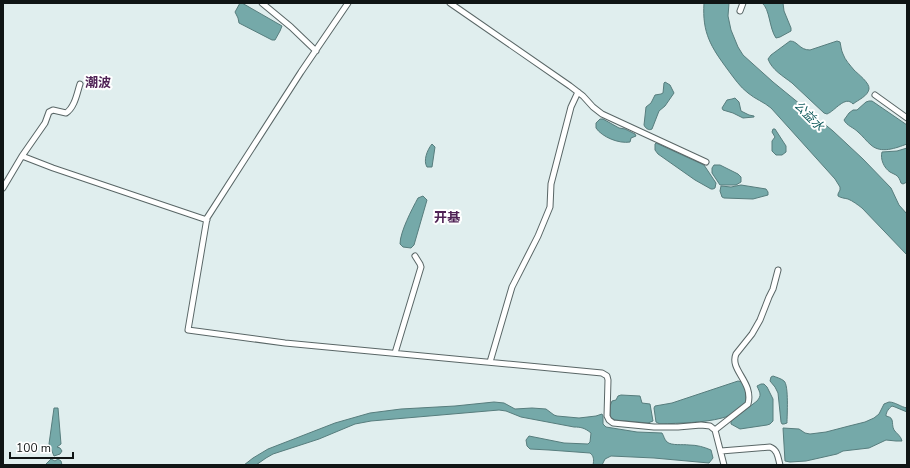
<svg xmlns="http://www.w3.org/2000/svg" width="910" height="468" viewBox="0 0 910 468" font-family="'Nunito Sans','Noto Sans SC',sans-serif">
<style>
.water{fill:#75a9a9;stroke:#577d7d}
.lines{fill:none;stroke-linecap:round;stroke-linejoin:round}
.minor-casing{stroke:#596666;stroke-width:7}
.minor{stroke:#fff;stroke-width:5}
.labels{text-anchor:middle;stroke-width:4;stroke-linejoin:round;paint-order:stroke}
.water-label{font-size:12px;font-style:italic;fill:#125c5d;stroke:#fff}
.quarter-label{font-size:13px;font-weight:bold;fill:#4f2255;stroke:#fff}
</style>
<rect width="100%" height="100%" fill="#e0eeee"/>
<path class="water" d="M240,3H242L282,26L280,31L275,40H272L239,23L238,18L235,12Z
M704,3H729L728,16L731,30L738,47L743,55L773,82L833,131L863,159L891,188L899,205L907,214V255L862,208C858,205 853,201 848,199C844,198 841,198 838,196V194L840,190V187L835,179L771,108C764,102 755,99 748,93C740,87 734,78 728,70C711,47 702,33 704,3Z
M762,3H783L784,11L791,28V31L780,37L776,38C769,28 770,9 762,3Z
M790,41C798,41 799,50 810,50L837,41L840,42C841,46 841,50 843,54C845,60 850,65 854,70C858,74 870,83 869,89C868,96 858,100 853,104C845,95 835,111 827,114L824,113C813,103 803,93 792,83C783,76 772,70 768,59L771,55Z
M665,82L670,85L674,93L665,106L659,111L652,129C649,131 645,128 644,125L646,107L651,103L655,95L661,94L663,93L664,83Z
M735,98L739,102L741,111L749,115L754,116V117L743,118L733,113L723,110L722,108L727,100L732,99Z
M869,101H872L907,125V144C896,148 881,154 871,145C866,141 863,136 858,132C853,127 847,126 844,120L849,113L853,110H857L866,102Z
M600,119H603L619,128L625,129L635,134L636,136L631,138L630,142C619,144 602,137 596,128V123Z
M773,129H775L786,146V152L782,155H776L772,151V141L775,137L772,132Z
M656,143L704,165L716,183L715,188L713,189H711L695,180L658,154L655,150V144Z
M432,144L435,147L432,167H427C423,161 427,150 432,144Z
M907,148V182L903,184L901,183C900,180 899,177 896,175C894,174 892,173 890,172C884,168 880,159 882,152L897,151Z
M714,165H720L738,174L741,177V182L736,185H720L712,173V168Z
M741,185L766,189L768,192V195L753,199L724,198L722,197L720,191L721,186L731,187Z
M423,196L427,200L414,245L411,248L403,247L400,244C400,232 412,209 418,198Z
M773,376C776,377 782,379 784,381C789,385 787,416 787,423L784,424H782L781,422L778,393L775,387L770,381L771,377Z
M738,381L743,382L746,390V403C740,409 731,416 722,418C703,423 680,423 660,424L656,422L654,408L655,406L672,403Z
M761,384H764L767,387L773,399V421L770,424L767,425L740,429L731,424V421L757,401C762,395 760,393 757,386Z
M621,395L640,396L642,403L650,404L653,421L648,423L615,420L610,417V406L612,401L616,400L618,396Z
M494,402L504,403L515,409L532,408L546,409L554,415L557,416L579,418L596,416L602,414L603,416V424L606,427L637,432L662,433C664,436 664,439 667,442C672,446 683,444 689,445C697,445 704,447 711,450L713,458L709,463L654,458L611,456L605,459L602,465H593C594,460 594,456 590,453L549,450L530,449L527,446L526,440L529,436L564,443L588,444L590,442L591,433C585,428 581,427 574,427L521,417L506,411L499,410L371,421L355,424L319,439L273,454L266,458L256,465H244L253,458L268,449L335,423L370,413L401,409L455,406Z
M889,402C895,402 901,407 907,408V412L895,407L892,406C889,408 886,412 886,416C889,417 891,417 892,420C893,423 892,426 894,430C897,434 901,436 902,441H896L886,440L869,448L843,451L837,454L806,461L790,462L785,461L783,428L799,429L805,433L810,434L826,432L849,426L865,422L874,418L879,414L884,404Z
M54,408H58L61,444L57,447L60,448L62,451L60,454L54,456L49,444Z
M51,459L55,461L58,459L61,461L62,465H45Z"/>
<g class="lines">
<defs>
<path id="minor" d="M262,3L291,27L316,51
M348,3L301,72L207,218L188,330L285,343L602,373L607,376L608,380L607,416L609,420L613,423L654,427H678L701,425L710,426L715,430L724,465
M450,3L570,86L583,96L593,107L602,114L706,162
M740,11L743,3
M875,95L907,118
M22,156L53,168L207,220
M3,188L22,156L45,123L49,112L53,110L66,113C75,107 77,93 80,84
M395,353L421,267L420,264L415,256
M490,362L512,287L538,236L550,207L551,184L571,107L578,92
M715,430L748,404C754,382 729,370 736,354L752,334L760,320L769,297L773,289L778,270
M721,451L770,447C778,450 778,458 780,465"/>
</defs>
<use href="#minor" class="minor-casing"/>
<use href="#minor" class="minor"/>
</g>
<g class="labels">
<g class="water-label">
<text transform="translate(809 116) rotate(45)" y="4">公益水</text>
</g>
<g class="quarter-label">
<text x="98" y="87">潮波</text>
<text x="447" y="222">开基</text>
</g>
</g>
<rect width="910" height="468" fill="none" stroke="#101515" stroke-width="8"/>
<path d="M10 452v6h63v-6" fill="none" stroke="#101515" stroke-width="2"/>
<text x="16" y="452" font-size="12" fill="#101515" stroke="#ffffff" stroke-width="3" paint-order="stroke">100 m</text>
</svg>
